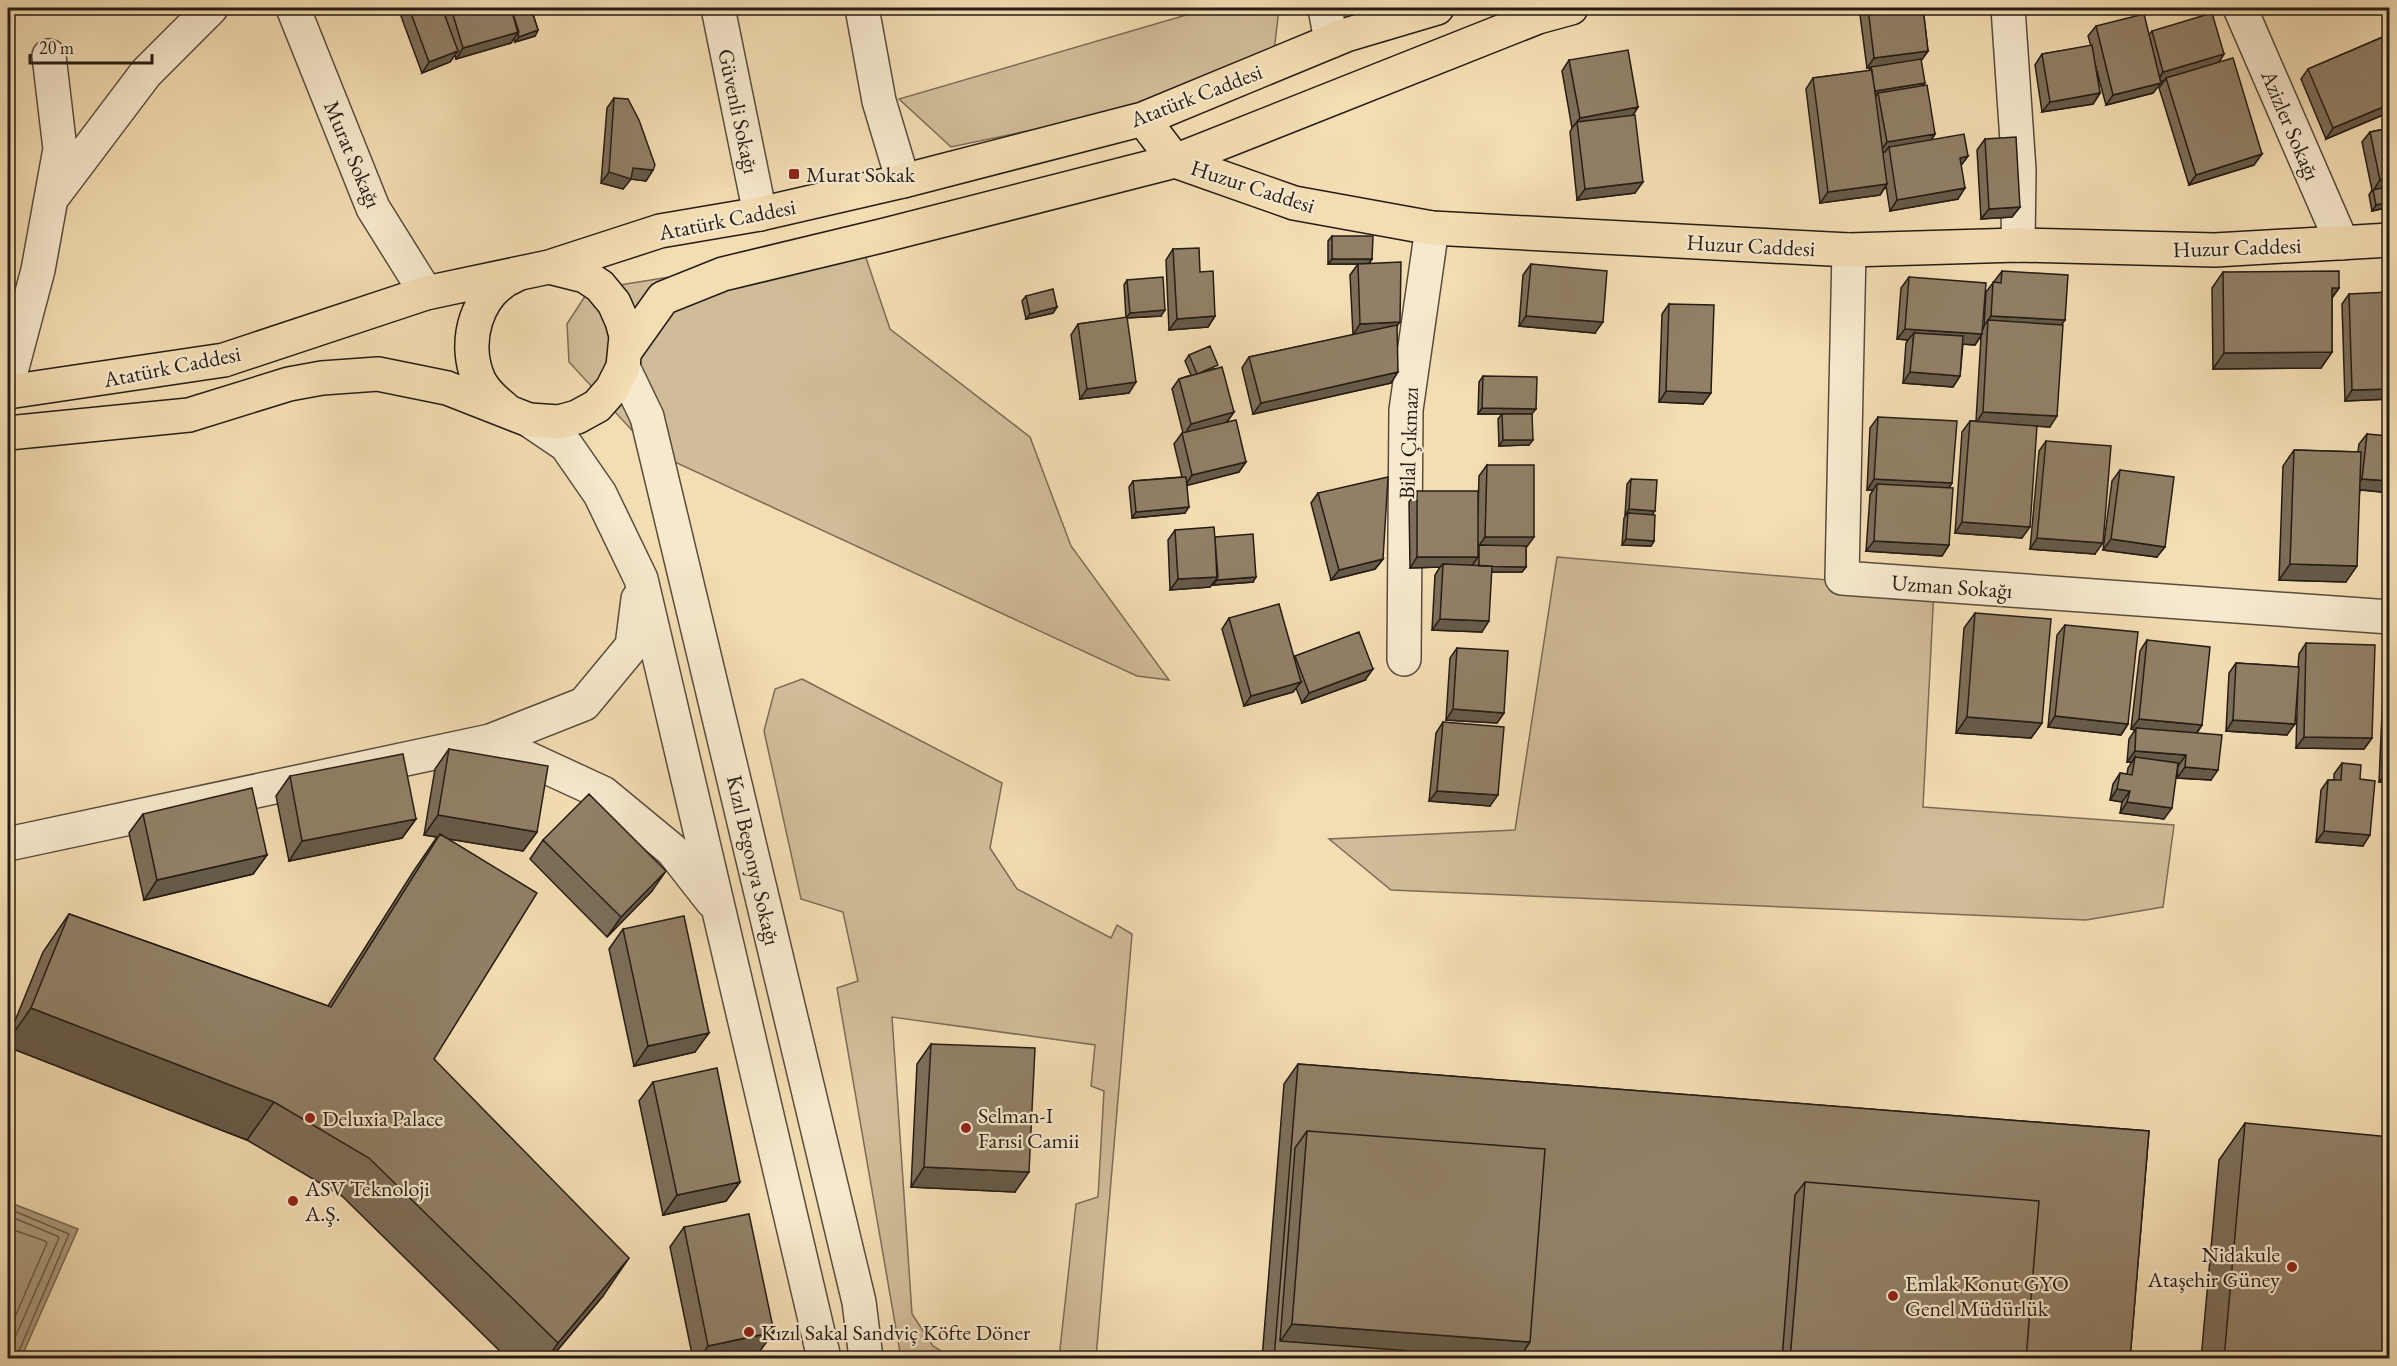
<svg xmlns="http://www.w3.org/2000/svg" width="2397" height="1366" viewBox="0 0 2397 1366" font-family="'EB Garamond',serif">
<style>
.green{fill:#d0bc98;stroke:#7b6c56;stroke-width:1.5}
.water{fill:#ad9b7d;stroke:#776853;stroke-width:1.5}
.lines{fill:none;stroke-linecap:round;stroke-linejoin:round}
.shore{stroke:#6a5c49;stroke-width:1.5}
.minor-casing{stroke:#594c3c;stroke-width:36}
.major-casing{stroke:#261c15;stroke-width:36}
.minor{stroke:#f7e9ce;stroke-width:33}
.major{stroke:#f3ddb3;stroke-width:33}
.wall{fill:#7d6e59;stroke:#261c15;stroke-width:1.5}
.shaded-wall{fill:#665a48;stroke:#261c15;stroke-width:1.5}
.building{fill:#918067;stroke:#261c15;stroke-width:1.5}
.poi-dot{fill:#8f2418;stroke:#f7e9ce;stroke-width:2}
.labels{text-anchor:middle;stroke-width:4.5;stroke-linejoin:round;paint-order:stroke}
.street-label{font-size:22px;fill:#261c15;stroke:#f7e9ce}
.poi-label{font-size:22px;fill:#261c15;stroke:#f7e9ce;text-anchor:start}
</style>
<rect width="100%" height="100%" fill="#f3ddb3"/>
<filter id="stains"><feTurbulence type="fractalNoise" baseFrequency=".00333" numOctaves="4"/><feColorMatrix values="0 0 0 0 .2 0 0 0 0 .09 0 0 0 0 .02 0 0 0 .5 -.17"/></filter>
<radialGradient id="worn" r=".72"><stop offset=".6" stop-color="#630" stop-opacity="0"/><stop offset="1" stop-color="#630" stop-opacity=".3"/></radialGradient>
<path class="green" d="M1210,8H1279L1274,52L1142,107L951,147L899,99Z
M862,246L890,329L1030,437L1071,546L1169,680L1137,676L651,451L569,362L567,324L589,290Z
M1557,557L1934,589L1923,807L2174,825L2163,907L2086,920L1391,890L1329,839L1515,830Z
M802,679L1002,783L990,848L1017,889L1111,938L1117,925L1132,934L1096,1358H1059L1076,1204L1098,1197L1104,1091L1091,1086L1095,1045L892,1017L912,1314L933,1346L952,1358H901L837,988L858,981L843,912L801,899L764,731L775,689Z"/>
<path class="water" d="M11,1203L78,1229L21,1358H8V1212Z"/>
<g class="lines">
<path class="shore" d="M8,1211H14L69,1234L16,1358
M8,1219L14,1218L57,1236L59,1238L9,1351L8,1358
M8,1228L45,1241L47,1243L8,1333"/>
<defs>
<path id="minor" d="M293,8L373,208L426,293
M718,8L760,214
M862,8L879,101L903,181
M1325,8L1331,41
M2008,8L2019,170L2018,245
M2240,8L2342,243
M54,195L146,73L211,8
M1849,250L1842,578L2390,617
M623,367L647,417L859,1302L866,1358
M8,383L38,270L60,149L49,56
M529,420L566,445L600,494L641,579L824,1358
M638,599L632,646L584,704L490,741L603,793L672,850L712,901
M1404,659L1406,410L1432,228
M8,844L490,741"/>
<path id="major" d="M1143,119L1175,161L1294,203L1432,228L1849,250L2018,245L2215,250L2390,240
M626,350L663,298L723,274L885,235L1175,161L1538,17L1571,8
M8,392L224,360L426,293L549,267L660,231L760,214L903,181L1143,119L1346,35L1437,8
M504,408C494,400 484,391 479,380C462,343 476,291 516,275
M8,433L189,415L289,384L322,378L378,374L447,388L529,420L559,422L577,417L597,406L612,389L623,367L626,336L622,321L614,303L600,286L585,276L549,267"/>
</defs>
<use href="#minor" class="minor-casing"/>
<use href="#major" class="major-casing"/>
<use href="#minor" class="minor"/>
<use href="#major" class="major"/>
</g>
<path class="wall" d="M398,8H442L444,13L447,8H531L538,30L535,36L515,42L514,38L511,43L456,59L455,55L450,62L422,73Z
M1857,8H1923L1928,51L1921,60L1923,85L1935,134L1931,140L1968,156L1961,165L1958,199L1890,211L1886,186L1880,195L1820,203L1806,89L1813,78L1868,71L1871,68H1867L1860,15L1862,13H1859Z
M2096,26L2149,35L2152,31L2224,54L2219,62L2254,165L2189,185L2159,88L2165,80L2161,81L2153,93L2106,105L2095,64L2100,93L2093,104L2042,112L2035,65L2042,54L2091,46L2088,36Z
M2390,34V112L2326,139L2301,79L2308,69Z
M1569,60L1638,107L1633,115L1635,193L1577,200L1570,132L1572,128L1562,71Z
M614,98L653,170L646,181L631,179L623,189L601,183L607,108Z
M2390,128V207L2372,211L2369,195L2372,190L2362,142L2370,132Z
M1985,139L2020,207L2012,217L1981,219L1977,150Z
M1332,236L1372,259L1369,264L1397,326L1391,383L1253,414L1242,368L1249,357L1353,335L1350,275L1358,264H1328V241Z
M1173,249L1215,316L1208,327L1169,330L1166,260Z
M1531,264L1595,333L1519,326L1523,275Z
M2002,271L2065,320L2061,325L2050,427L2036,426L2022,538L1955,533L1962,432L1970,421H1976L1981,336L1975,345L1963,344L1960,376L1953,387L1903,383L1906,343L1908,340L1897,339L1901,288L1909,277L1983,329L1984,326L1986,292Z
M2223,272L2339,288L2332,298V352L2321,368L2213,369L2212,288Z
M1127,280L1161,316L1127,318L1129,393L1080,399L1071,335L1078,324L1126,318L1124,285Z
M2349,294L2390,399L2345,401L2342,304Z
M1026,296L1057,307L1053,313L1026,319L1022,301Z
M1669,304L1703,404L1659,402L1662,314Z
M1189,355L1215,369L1234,412L1227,422L1239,472L1187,485L1185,513L1132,518L1129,487L1133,481L1182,477L1174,444L1182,433H1183L1172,389L1179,379L1191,375L1185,361Z
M1483,376L1532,414L1529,445L1499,446L1498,419L1502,414H1478L1479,382Z
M1878,417L1952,483L1949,488V545L1942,556L1866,551L1870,495L1873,490H1867L1870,428Z
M2367,434L2390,493L2360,490L2346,582L2279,580L2283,466L2294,450L2358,452L2359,444Z
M2046,441L2095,554L2030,549L2039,451Z
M1487,465L1526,548V567L1522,572H1491L1482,632L1432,630L1435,575L1440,567L1410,568L1409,502L1417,491L1478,513L1479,476Z
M2120,470L2157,557L2103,550L2112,481Z
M1631,479L1653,514L1654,541L1651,546L1622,545L1624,518L1626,515H1625L1627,484Z
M1318,493L1383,559L1375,569L1331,580L1311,503Z
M1175,530L1215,537L1253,582L1213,585V583L1210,587L1170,590L1168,540Z
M1975,613L2042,723L2031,738L1956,733L1964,628Z
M1229,618L1294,658L1295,656L1365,680L1302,703L1296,688L1293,692L1244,706L1222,629Z
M2065,625L2128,724L2121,735L2048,727L2057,635Z
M2147,640L2202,725L2197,733L2211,780L2177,778L2178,766L2164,819L2120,813L2122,802L2110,800L2113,784L2120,773L2127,774L2128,768L2132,762H2127L2129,739L2135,730L2131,729L2140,651Z
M2306,643L2372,738L2364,749L2296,748L2298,677L2287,735L2226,731L2229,673L2236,663L2298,667L2299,654Z
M1457,648L1504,713L1497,723L1446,720L1450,658Z
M2390,660V782H2379L2384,668Z
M1443,722L1490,806L1429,801L1436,733Z
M449,749L537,832L523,851L449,839L434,1059L603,1296L550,1359H508L342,1196L247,1140L8,1047V1038L43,952L69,914L328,1006L413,872L437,837L424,835L435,769Z
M2342,763L2360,779L2363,846L2316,842L2321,790L2328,780H2334V774Z
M290,776L416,819L402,838L289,861L276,796Z
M143,814L267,855L253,874L144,900L129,833Z
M543,840L652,891L607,937L530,859Z
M623,929L695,1052L634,1066L609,949Z
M931,1044L1015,1192L911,1187L917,1064Z
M1298,1064L2149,1131L2130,1359H1262L1284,1084Z
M653,1082L740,1182L726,1201L663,1215L639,1101Z
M2245,1123L2390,1359H2201L2219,1160Z
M684,1227L760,1351L727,1359H693L670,1247Z"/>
<path class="shaded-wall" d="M1863,8H1865L1862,13H1859Z
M538,30L535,36L515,42L519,37Z
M519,32L511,43L456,59L463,48Z
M458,51L450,62L422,73L429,62Z
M1928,51L1921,61L1867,68L1874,58Z
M2224,54L2217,65L2166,78L2165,80L2156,83L2163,72Z
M1925,83L1921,89L1878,93L1876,96L1871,97L1875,91Z
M2161,83L2153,93L2106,105L2113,95Z
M2100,93L2093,104L2042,112L2050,102Z
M2390,104V112L2326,139L2333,128Z
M1638,107L1631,118L1577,122L1572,128L1580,118Z
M1935,134L1928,145L1889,147L1885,152L1879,153L1887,142Z
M2262,154L2254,165L2189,185L2196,175Z
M1968,156L1960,167V158Z
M633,168L653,170L646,181L631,179L623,189L601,183L609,172Z
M2390,178V187L2373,191L2380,180Z
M1643,182L1635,193L1577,200L1585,189Z
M1887,184L1880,195L1820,203L1828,192Z
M1965,188L1958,199L1890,211L1897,200Z
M2390,202V207L2372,211L2376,205Z
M2020,207L2012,217L1981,219L1989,209Z
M1332,259H1372L1368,264H1328Z
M2332,288H2339L2328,303Z
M1057,307L1053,313L1026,319L1030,314Z
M1165,310L1161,316L1126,318L1130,313Z
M1215,316L1208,327L1169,330L1177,319Z
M1526,316L1603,322L1595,333L1519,326Z
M1991,316L2065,320L2057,331L1988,320L1984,326Z
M1400,322L1392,333L1353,335L1360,324Z
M1905,329L1982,334L1975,345L1913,341L1914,333L1908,340L1897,339Z
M2332,352L2321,368L2213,369L2224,353Z
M1398,372L1391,383L1253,414L1261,403Z
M1910,372L1960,376L1953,387L1903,383Z
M1136,382L1129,393L1080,399L1087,389Z
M2390,389V399L2345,401L2352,390Z
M1666,391L1711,393L1703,404L1659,402Z
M1482,408L1536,409L1532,414H1478Z
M1234,412L1226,423L1184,435L1191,424Z
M1983,412L2057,416L2050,427L1976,423Z
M1503,440H1533L1529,445L1499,446Z
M1246,462L1239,472L1185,486L1192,475Z
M1874,479L1952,483L1945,494L1877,484L1873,490H1867Z
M2362,479L2390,481V493L2354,489Z
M1189,507L1185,513L1132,518L1136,512Z
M1629,509L1655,511L1651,516L1628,513L1625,515Z
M1962,522L2030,527L2022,538L1955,533Z
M1485,537H1534L1526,548L1479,545L1478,547Z
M2037,538L2103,543L2095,554L2030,549Z
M1626,539L1654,541L1651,546L1622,545Z
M2111,539L2165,547L2157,557L2103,550Z
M1874,541L1949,545L1942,556L1866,551Z
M1417,557H1478L1471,567L1443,564L1440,567L1410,568Z
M1383,559L1375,569L1331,580L1339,570Z
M2290,564L2357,566L2346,582L2279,580Z
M1479,566L1526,567L1522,572H1475Z
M1218,577L1210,587L1170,590L1178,579Z
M1256,577L1253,582L1213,585L1217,580Z
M1440,619L1489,621L1482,632L1432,630Z
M1373,669L1365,680L1302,703L1309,693Z
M1301,682L1293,692L1244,706L1251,696Z
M1453,709L1504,713L1497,723L1446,720Z
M2055,716L2128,724L2121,735L2048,727Z
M1967,717L2042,723L2031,738L1956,733Z
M2139,719L2202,725L2194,736L2136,728L2135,730L2131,729Z
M2233,720L2295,724L2287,735L2226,731Z
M2304,737L2372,738L2364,749L2296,748Z
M2135,751L2186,755L2178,766L2135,762V757L2132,762H2127Z
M2185,767L2218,770L2211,780L2177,778Z
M2390,767V782H2379Z
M2117,789L2130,791L2122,802L2110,800Z
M1437,791L1498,795L1490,806L1429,801Z
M2127,802L2172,808L2164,819L2120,813Z
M438,815L537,832L523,851L424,835Z
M416,819L402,838L289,861L302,841Z
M2324,831L2370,835L2363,846L2316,842Z
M267,855L253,874L144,900L157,880Z
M666,871L652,891L607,937L621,917Z
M31,1008L274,1102L247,1140L8,1047V1041Z
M709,1033L695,1052L634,1066L648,1046Z
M924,1167L1029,1172L1015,1192L911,1187Z
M740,1182L726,1201L663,1215L677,1195Z
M629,1258L603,1296L550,1359H547L558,1343Z
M1292,1324L1530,1342L1519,1359L1275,1349Z
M774,1332L760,1351L727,1359H699L708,1346Z"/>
<path class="building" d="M409,8H442L458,51L429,62Z
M451,8H511L519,32L463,48Z
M511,8H531L538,30L519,37Z
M1868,8H1923L1928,51L1874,58Z
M2212,13L2224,54L2163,72L2152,31Z
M2144,14L2161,83L2113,95L2096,26Z
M2390,34V104L2333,128L2308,69Z
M2092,45L2100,93L2050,102L2042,54Z
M1628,50L1638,107L1580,118L1569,60Z
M2233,58L2262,154L2196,175L2166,78Z
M1921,59L1925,83L1875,91L1871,67Z
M1872,70L1887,184L1828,192L1813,78Z
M1927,85L1935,134L1887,142L1878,93Z
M614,98L628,99L639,120L655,165L653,170L633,168L631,179L609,172Z
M1635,115L1643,182L1585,189L1577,122Z
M2390,128V178L2380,180L2370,132Z
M1964,134L1968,156L1960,158L1965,188L1897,200L1889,147Z
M2016,137L2020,207L1989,209L1985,139Z
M2390,186V202L2376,205L2373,190Z
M1332,236H1373L1372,259H1332Z
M1199,248L1200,272L1213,271L1215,316L1177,319L1173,249Z
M1401,262L1400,322L1360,324L1358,264Z
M1531,264L1607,271L1603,322L1526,316Z
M2002,271L2068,275L2065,320L1991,316L1993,282L2001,283Z
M2339,271V288H2332V352L2224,353L2223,272Z
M1163,277L1165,310L1130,313L1127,280Z
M1909,277L1986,283L1982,334L1905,329Z
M1053,289L1057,307L1030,314L1026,296Z
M2390,292V389L2352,390L2349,294Z
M1669,304L1714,305L1711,393L1666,391Z
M1127,317L1136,382L1087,389L1078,324Z
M1988,320L2063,325L2057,416L1983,412Z
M1397,325L1398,372L1261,403L1249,357Z
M1914,333L1963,336L1960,376L1910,372Z
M1210,346L1218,365L1197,374L1189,355Z
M1222,367L1234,412L1191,424L1179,379Z
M1483,376L1537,377L1536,409L1482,408Z
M1502,414H1532L1533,440H1503Z
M1878,417L1957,421L1952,483L1874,479Z
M1236,420L1246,462L1192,475L1182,433Z
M1970,421L2037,426L2030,527L1962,522Z
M2367,434L2390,436V481L2362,479Z
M2046,441L2111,446L2103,543L2037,538Z
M2294,450L2361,452L2357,566L2290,564Z
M1487,465H1534V537H1485Z
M2120,470L2174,477L2165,547L2111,539Z
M1186,477L1189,507L1136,512L1133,481Z
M1388,477L1383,559L1339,570L1318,493Z
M1631,479L1657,480L1655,511L1629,509Z
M1877,484L1953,488L1949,545L1874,541Z
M1417,491H1478V557H1417Z
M1628,513L1655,515L1654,541L1626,539Z
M1214,527L1218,577L1178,579L1175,530Z
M1253,534L1256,577L1217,580L1215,537Z
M1479,545L1526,546V567L1479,566Z
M1443,564L1492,566L1489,621L1440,619Z
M1279,604L1301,682L1251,696L1229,618Z
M1975,613L2051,619L2042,723L1967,717Z
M2065,625L2138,632L2128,724L2055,716Z
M1359,632L1373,669L1309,693L1295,656Z
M2147,640L2210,647L2202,725L2139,719Z
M2306,643L2375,645L2372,738L2304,737Z
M1457,648L1508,651L1504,713L1453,709Z
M2236,663L2299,667L2295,724L2233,720Z
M1443,722L1504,727L1498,795L1437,791Z
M2136,728L2222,735L2218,770L2185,767L2186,755L2135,751Z
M449,749L548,766L537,832L438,815Z
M403,754L416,819L302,841L290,776Z
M2135,757L2178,763L2172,808L2127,802L2130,791L2117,789L2120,773L2132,775Z
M2342,763L2361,765L2360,779L2375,781L2370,835L2324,831L2328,780H2341Z
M252,788L267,855L157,880L143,814Z
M589,794L666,871L621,917L543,840Z
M440,834L537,893L434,1059L629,1258L558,1343L369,1158L274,1102L31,1008L69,914L331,1007Z
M684,916L709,1033L648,1046L623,929Z
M931,1044L1035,1048L1029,1172L924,1167Z
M1298,1064L2149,1131L2130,1359H2026L2039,1201L1805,1182L1795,1195L1782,1359H1519L1530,1342L1545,1149L1307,1131L1295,1148L1280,1341L1516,1359H1274Z
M717,1068L740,1182L677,1195L653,1082Z
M2245,1123L2390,1137V1329L2387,1359H2224Z
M1307,1131L1545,1149L1530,1342L1292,1324Z
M1805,1182L2039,1201L2026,1359H1790Z
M749,1214L774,1332L708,1346L684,1227Z
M2390,1329V1359H2387Z"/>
<g class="poi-dot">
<rect x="788" y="168" width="12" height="12" rx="3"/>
<circle cx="310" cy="1118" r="6"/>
<circle cx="966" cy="1128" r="6"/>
<circle cx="293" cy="1201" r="6"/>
<circle cx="2292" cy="1267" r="6"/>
<circle cx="1893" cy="1296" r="6"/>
<circle cx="749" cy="1332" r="6"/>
</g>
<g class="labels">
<g class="street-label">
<text transform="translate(1196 95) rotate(-21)" y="8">Atatürk Caddesi</text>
<text transform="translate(739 111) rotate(78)" y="8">Güvenli Sokağı</text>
<text transform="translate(2291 125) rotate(67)" y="8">Azizler Sokağı</text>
<text transform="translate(353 154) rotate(67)" y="8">Murat Sokağı</text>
<text transform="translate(1253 186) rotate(18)" y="8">Huzur Caddesi</text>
<text transform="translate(727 219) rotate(-11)" y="8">Atatürk Caddesi</text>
<text transform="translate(1751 245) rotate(3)" y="8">Huzur Caddesi</text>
<text transform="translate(2237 247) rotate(-2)" y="8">Huzur Caddesi</text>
<text transform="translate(172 366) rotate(-11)" y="8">Atatürk Caddesi</text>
<text transform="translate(1408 443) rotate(-88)" y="8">Bilal Çıkmazı</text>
<text transform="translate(1952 586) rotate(4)" y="8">Uzman Sokağı</text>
<text transform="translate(754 860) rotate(77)" y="8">Kızıl Begonya Sokağı</text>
</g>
<g class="poi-label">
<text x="806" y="182">Murat Sokak</text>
<text x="978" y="1123">Selman-I<tspan x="978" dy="25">Farısi Camii</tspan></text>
<text x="322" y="1126">Deluxia Palace</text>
<text x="305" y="1196">ASV Teknoloji<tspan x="305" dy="25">A.Ş.</tspan></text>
<text x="2280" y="1262" text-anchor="end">Nidakule<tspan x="2280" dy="25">Ataşehir Güney</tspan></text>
<text x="1905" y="1291">Emlak Konut GYO<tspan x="1905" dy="25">Genel Müdürlük</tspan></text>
<text x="761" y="1340">Kızıl Sakal Sandviç Köfte Döner</text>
</g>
</g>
<rect width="2397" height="1366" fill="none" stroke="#f3ddb3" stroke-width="30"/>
<rect x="9" y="9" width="2379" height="1348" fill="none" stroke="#261c15" stroke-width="3"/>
<rect x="15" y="15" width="2367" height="1336" fill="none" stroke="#261c15" stroke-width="1.5"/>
<path d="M30 54v9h122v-9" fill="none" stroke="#261c15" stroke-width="3"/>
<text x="39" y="54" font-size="18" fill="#261c15" stroke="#f7e9ce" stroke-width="4.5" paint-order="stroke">20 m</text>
<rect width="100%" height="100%" filter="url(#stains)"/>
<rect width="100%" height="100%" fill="url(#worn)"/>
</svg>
